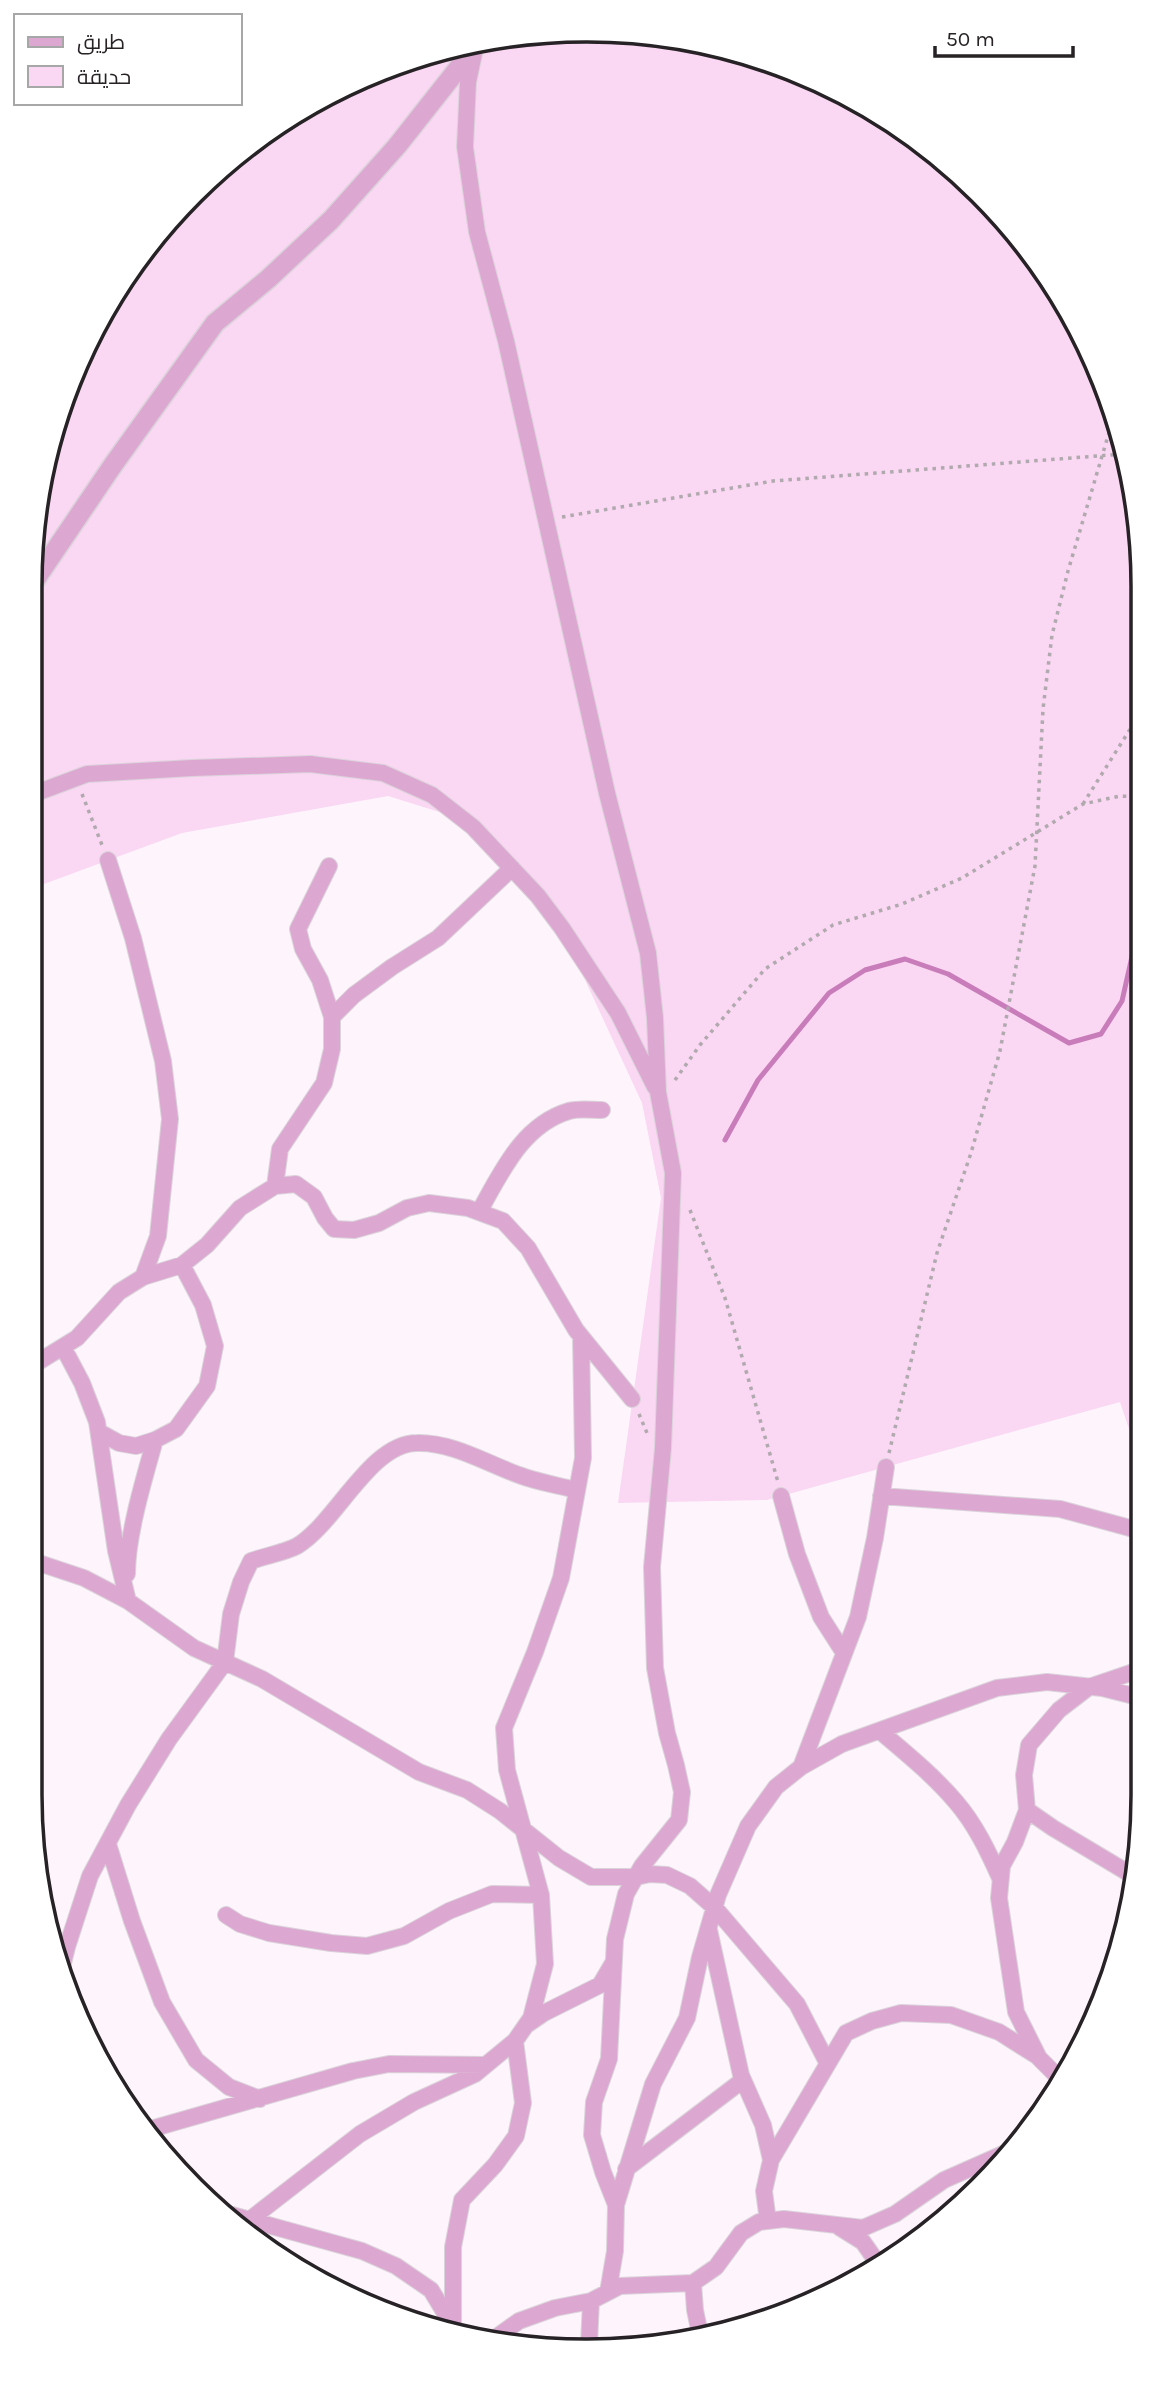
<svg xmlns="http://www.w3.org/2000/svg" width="1173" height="2381" viewBox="0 0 1173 2381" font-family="Karla,Cairo,sans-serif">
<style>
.green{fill:#fad7f2}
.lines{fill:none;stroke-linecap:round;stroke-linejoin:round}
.stream{stroke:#c87dba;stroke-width:5}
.minor-casing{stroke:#dbd3da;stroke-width:18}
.tertiary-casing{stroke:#dbd3da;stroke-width:22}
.path{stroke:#b0a9ae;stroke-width:3.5;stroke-dasharray:3.5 5;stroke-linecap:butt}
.minor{stroke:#dca8d2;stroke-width:16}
.tertiary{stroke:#dca8d2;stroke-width:19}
.rim{fill:none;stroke:#262225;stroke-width:3.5}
</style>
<rect width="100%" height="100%" fill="#fef5fc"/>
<path class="green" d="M623,31L730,49L832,87L953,168L1028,248L1101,374L1139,514L1141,1465L1120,1402L767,1500L618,1503L661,1198L642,1103L567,941L507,874L449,815L388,796L182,833L44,884L31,892V550L49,443L87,341L145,248L219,168L308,105L407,59L513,35Z"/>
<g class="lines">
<path class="stream" d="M725,1140L758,1080L829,993L865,970L905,959L948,974L1069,1043L1101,1034L1122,1001L1140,921"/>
<defs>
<path id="minor" d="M475,49L468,82L465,147L477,232L506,341L607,793L648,953L655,1018L658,1092L673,1173L663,1448L652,1567L655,1668L667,1733L676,1765L682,1792L679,1820L642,1866L626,1894L615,1939L609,2059L594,2102L592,2135L603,2172L616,2205
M31,795L87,774L192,768L310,764L383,773L432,795L473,827L538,896L562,928L618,1013L655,1087
M108,860L133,938L163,1061L170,1119L158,1236L143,1277
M329,866L298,929L303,949L320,980L332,1017
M275,1186L280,1149L324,1083L332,1049V1017L354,995L392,967L438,938L512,868
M479,1212C501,1173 522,1125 569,1111C579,1108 592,1110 602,1110
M63,1347L82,1383L97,1422L116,1551L128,1601
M30,1367L77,1338L119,1292L143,1277L182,1265L207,1245L240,1208L275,1186L296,1184L314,1197L325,1218L334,1229L354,1230L379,1223L407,1208L429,1203L468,1208L503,1221L528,1248L576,1330L632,1399
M99,1432L119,1443L136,1446L155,1440L176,1429L207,1386L215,1346L203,1305L182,1265
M781,1496L797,1554L821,1617L844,1653
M881,1496L1060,1509L1141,1531
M30,1560L84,1578L128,1601L194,1648L262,1679L419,1772L467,1790L500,1811L559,1858L591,1877H636L650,1874L667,1875L690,1886L715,1908L797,2004L827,2062
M127,1574C127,1535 144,1479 155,1440
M881,1732C907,1754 934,1776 956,1802C975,1824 988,1851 1000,1878
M801,1767L858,1617L875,1538L886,1467
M1027,1810L1053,1828L1135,1877
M108,1844L132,1921L162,2002L196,2060L229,2087L260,2099
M226,1915L240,1924L269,1933L331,1943L367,1946L404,1936L449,1911L492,1894L541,1895
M709,1930L741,2075L763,2125L771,2160
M60,1975L67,1947L90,1876L128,1805L169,1739L225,1662L231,1614L241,1582L251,1561C265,1556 286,1552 297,1546C336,1523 370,1443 417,1443C452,1442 486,1463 519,1475C537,1482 557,1485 576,1490
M528,2024L544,2013L600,1985L613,1963
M1059,2078L1039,2058L1016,2012L999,1898L1002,1866L1015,1842L1027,1810L1024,1775L1029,1745L1059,1710L1089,1687L1142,1669
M144,2131L353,2071L389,2064L486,2065
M626,2169L743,2080
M232,2215L362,2251L396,2266L431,2290L451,2323
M768,2221L764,2191L771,2160L846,2033L872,2021L901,2013L951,2015L999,2032L1037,2056
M243,2225L360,2134L414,2102L475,2074L515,2041L531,2018L545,1964L541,1895L507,1770L504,1728L535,1652L561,1578L583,1458L581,1336
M839,2227L863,2242L877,2262
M693,2283L695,2310L700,2334
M608,2292L615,2251L616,2205L653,2084L687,2018L700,1957L718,1895L748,1826L776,1787L801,1767L842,1744L997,1688L1047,1682L1102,1688L1142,1698
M453,2333V2247L462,2200L495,2165L516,2136L523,2103L515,2041
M491,2341L519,2321L555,2308L591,2301L620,2286L693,2283L716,2267L741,2233L759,2222L784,2219L863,2228L895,2214L944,2180L1005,2153
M589,2344L591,2301"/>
<path id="tertiary" d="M31,586L113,465L215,323L268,279L331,220L397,146L468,56L476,43"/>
</defs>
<use href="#minor" class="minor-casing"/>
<use href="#tertiary" class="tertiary-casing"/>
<path class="path" d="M562,517L773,481L1123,454
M82,794L102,845
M1083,804L1139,715
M675,1080L700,1045L765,969L833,925L902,904L962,878L1083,804L1120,796L1139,797
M690,1210L725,1298L778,1482
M639,1414L647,1433
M889,1453L937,1253L971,1153L1000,1051L1035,866L1043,709L1052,635L1068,571L1113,419"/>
<use href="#minor" class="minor"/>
<use href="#tertiary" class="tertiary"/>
</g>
<path d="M0 0H1173V2381H0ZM586 42H587A544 544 0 0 1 1131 586V1795A544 544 0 0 1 587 2339H586A544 544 0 0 1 42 1795V586A544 544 0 0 1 586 42Z" fill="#fff" fill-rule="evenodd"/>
<path class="rim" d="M586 42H587A544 544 0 0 1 1131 586V1795A544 544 0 0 1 587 2339H586A544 544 0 0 1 42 1795V586A544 544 0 0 1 586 42Z"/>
<rect x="14" y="14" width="228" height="91" fill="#ffffff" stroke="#a8a7a8" stroke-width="2"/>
<rect x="28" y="37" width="35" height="10" fill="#dca8d2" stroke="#a8a7a8" stroke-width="2"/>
<text x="77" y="49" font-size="21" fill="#262225">طريق</text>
<rect x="28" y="66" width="35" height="21" fill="#fad7f2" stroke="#a8a7a8" stroke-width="2"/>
<text x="77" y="84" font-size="21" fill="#262225">حديقة</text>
<path d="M935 46v10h138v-10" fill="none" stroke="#262225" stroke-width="3.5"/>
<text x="946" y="46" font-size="21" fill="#262225" stroke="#ffffff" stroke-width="5" paint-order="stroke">50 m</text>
</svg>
